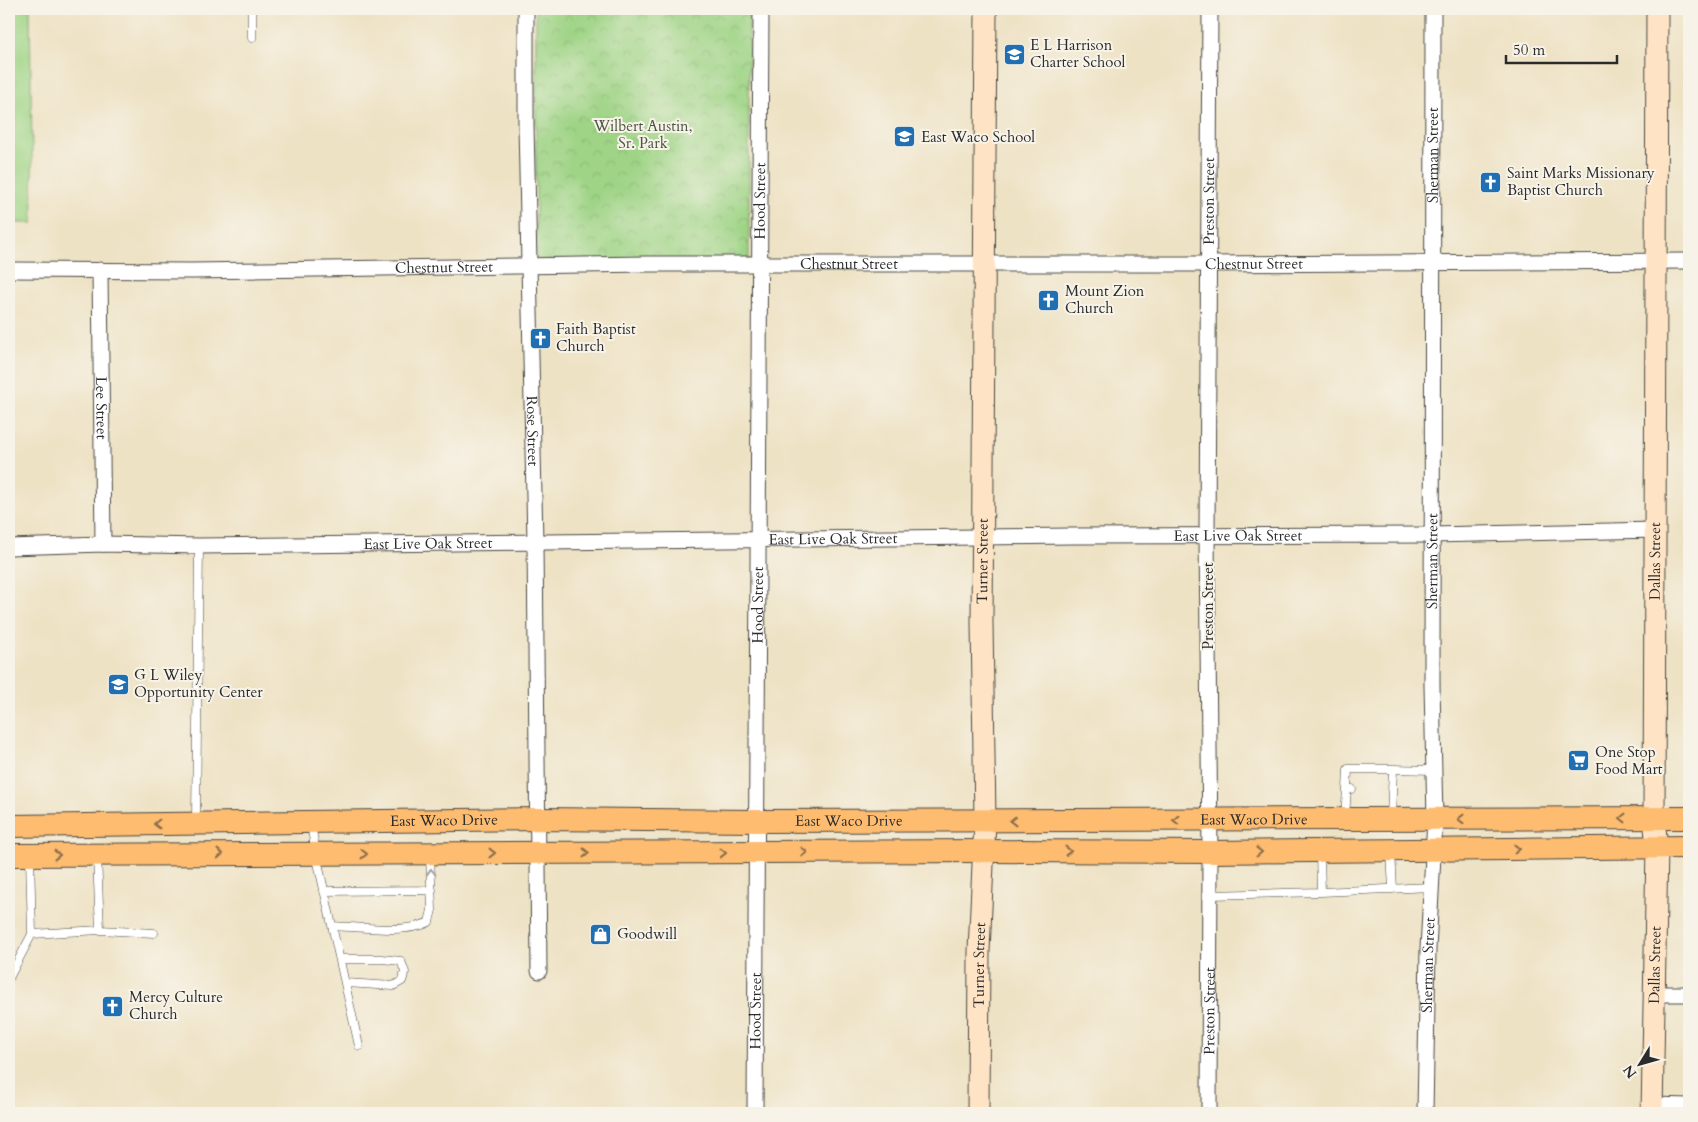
<svg xmlns="http://www.w3.org/2000/svg" width="1698" height="1122" viewBox="0 0 1698 1122" font-family="Cardo,serif">
<style>
.grass{fill:#9fd486;stroke:#658058}
.park{fill:url(#park-crowns);stroke:#658058}
.lines{fill:none;stroke-linecap:round;stroke-linejoin:round}
.lane-casing{stroke:#484642;stroke-width:9}
.street-casing{stroke:#484642;stroke-width:17}
.secondary-casing{stroke:#484642;stroke-width:23}
.primary-casing{stroke:#484642;stroke-width:24}
.lane{stroke:#fff;stroke-width:8}
.street{stroke:#fff;stroke-width:15}
.secondary{stroke:#fee4c5;stroke-width:21}
.primary{stroke:#fdbc6f;stroke-width:22}
.oneway{stroke:#8a6c4a}
.oneway2{stroke:#a0a0a0}
.labels{text-anchor:middle;stroke-width:4;stroke-linejoin:round;paint-order:stroke}
.poi-label{font-size:15px;fill:#2b2b2b;stroke:#f7f3e8;text-anchor:start}
.park-label{font-size:15px;fill:#485542;stroke:#f7f3e8}
.street-label{font-size:15px;fill:#2b2b2b;stroke:#f7f3e8}
</style>
<defs>
<pattern id="park-crowns" width="20" height="18" patternUnits="userSpaceOnUse" patternTransform="scale(1.25)"><rect width="20" height="18" fill="#9fd486"/><path d="M2 6a3 3 0 1 1 6 0M12 15a3 3 0 1 1 6 0" fill="none" stroke="#89b674"/></pattern>
</defs>
<rect width="100%" height="100%" fill="#f7f3e8"/>
<filter id="ink" filterUnits="userSpaceOnUse"><feTurbulence type="fractalNoise" baseFrequency=".02" numOctaves="2"/><feDisplacementMap in="SourceGraphic" scale="10" xChannelSelector="R" yChannelSelector="G"/><feConvolveMatrix kernelMatrix="1 2 1 2 8 2 1 2 1" color-interpolation-filters="sRGB"/></filter>
<filter id="wash" filterUnits="userSpaceOnUse"><feTurbulence type="fractalNoise" baseFrequency=".0096" numOctaves="4" result="noise"/><feDisplacementMap in="SourceGraphic" scale="20" xChannelSelector="R" yChannelSelector="G"/><feGaussianBlur stdDeviation="1.12" result="paint"/><feColorMatrix in="noise" values="0 0 0 0 0 0 0 0 0 0 0 0 0 0 0 0 0 1.4 0 .05"/><feComposite in="paint" operator="in"/></filter>
<g filter="url(#wash)">
<rect width="100%" height="100%" fill="#eee2c4"/>
<path class="grass" d="M9,9H30L33,223H9Z"/>
<path class="park" d="M536,9H749V261L536,260Z"/>
</g>
<g filter="url(#ink)">
<g class="lines">
<defs>
<path id="lane" d="M252,9V38
M1347,789L1348,769H1393
M1345,817L1347,789H1352
M1391,817L1393,769L1433,770
M196,821L199,546
M311,824L316,854L359,1046
M1391,852L1393,889
M30,857L32,934L100,930L97,856
M324,891L432,890
M1321,892L1431,887
M1210,895L1321,892L1320,853
M333,926C358,927 408,934 429,922L432,910L430,854
M100,930L154,933
M341,959H382L401,961L405,972L402,981L393,986L346,983
M9,978L32,934"/>
<g id="street">
<path id="s1" d="M526,9V125L535,542L539,971"/>
<path id="s2" d="M9,270L191,271L647,264H1209L1689,261"/>
<path id="s3" d="M100,270L103,544"/>
<path id="s4" d="M9,547L103,544L199,546L1072,536L1432,535L1656,530"/>
<path d="M1653,994H1689"/>
<path d="M1652,1105L1689,1106"/>
<path id="s5" d="M755,1113L761,9"/>
<path id="s6" d="M1209,1113L1210,852L1207,536L1210,9"/>
<path id="s7" d="M1425,1113L1428,949L1435,819L1432,685L1433,9"/>
</g>
<g id="secondary">
<path id="s8" d="M978,1113L979,951L985,821L982,623L986,9"/>
<path id="s9" d="M1652,1113L1657,847L1654,818L1657,9"/>
</g>
<g id="primary">
<path id="s10" d="M9,826L538,819L756,821L1689,818"/>
<path d="M9,855L984,851L1210,852L1689,847"/>
</g>
</defs>
<use href="#lane" class="lane-casing"/>
<use href="#street" class="street-casing"/>
<use href="#secondary" class="secondary-casing"/>
<use href="#primary" class="primary-casing"/>
<use href="#lane" class="lane"/>
<use href="#street" class="street"/>
<use href="#secondary" class="secondary"/>
<use href="#primary" class="primary"/>
</g>
<defs><path id="oneway-chevron" d="M-2-3.5L2.5 0L-2 3.5" fill="none" stroke-width="1.6" stroke-linecap="round" stroke-linejoin="round" transform="scale(1.25)"/></defs>
<g class="oneway">
<use href="#oneway-chevron" transform="translate(1623 818) rotate(180)"/>
<use href="#oneway-chevron" transform="translate(1461 819) rotate(180)"/>
<use href="#oneway-chevron" transform="translate(1176 820) rotate(180)"/>
<use href="#oneway-chevron" transform="translate(1013 821) rotate(180)"/>
<use href="#oneway-chevron" transform="translate(157 824) rotate(179)"/>
<use href="#oneway-chevron" transform="translate(1517 849) rotate(-1)"/>
<use href="#oneway-chevron" transform="translate(1068 851)"/>
<use href="#oneway-chevron" transform="translate(804 852) rotate(-1)"/>
<use href="#oneway-chevron" transform="translate(1259 852) rotate(-1)"/>
<use href="#oneway-chevron" transform="translate(492 853)"/>
<use href="#oneway-chevron" transform="translate(586 853)"/>
<use href="#oneway-chevron" transform="translate(723 853)"/>
<use href="#oneway-chevron" transform="translate(220 854)"/>
<use href="#oneway-chevron" transform="translate(364 854)"/>
<use href="#oneway-chevron" transform="translate(57 855)"/>
</g>
<use class="oneway2" href="#oneway-chevron" transform="translate(431 872) rotate(-92)"/>
</g>
<defs>
<symbol id="school-square" viewBox="-11 -11 22 22"><rect x="-9" y="-9" width="18" height="18" rx="4" fill="#1f6fb2" stroke="#f7f3e8"/><path d="M0-5L7-2L0 1L-7-2ZM-4 1L0 2.5L4 1V4Q0 6-4 4Z" fill="#fff"/></symbol>
<symbol id="church-square" viewBox="-11 -11 22 22"><rect x="-9" y="-9" width="18" height="18" rx="4" fill="#1f6fb2" stroke="#f7f3e8"/><path d="M-1.2-6h2.4v3.5h3.3v2.4h-3.3V6h-2.4V-.1h-3.3v-2.4h3.3Z" fill="#fff"/></symbol>
<symbol id="supermarket-square" viewBox="-11 -11 22 22"><rect x="-9" y="-9" width="18" height="18" rx="4" fill="#1f6fb2" stroke="#f7f3e8"/><path d="M-6-5.5h2.5l.6 2H6L4.5 2H-2.5L-4.4-4H-6ZM-1.5 3.2a1.3 1.3 0 1 0 .1 0ZM3 3.2a1.3 1.3 0 1 0 .1 0Z" fill="#fff"/></symbol>
<symbol id="shop-square" viewBox="-11 -11 22 22"><rect x="-9" y="-9" width="18" height="18" rx="4" fill="#1f6fb2" stroke="#f7f3e8"/><path d="M-5-2.5h2.3a2.7 3.5 0 0 1 5.4 0H5L5.5 6h-11ZM-1.5-2.5h3a1.5 2.3 0 0 0-3 0Z" fill="#fff"/></symbol>
</defs>
<g fill-rule="evenodd">
<use href="#school-square" x="1002" y="42" width="25" height="25"/>
<use href="#school-square" x="892" y="124" width="25" height="25"/>
<use href="#church-square" x="1478" y="170" width="25" height="25"/>
<use href="#church-square" x="1036" y="288" width="25" height="25"/>
<use href="#church-square" x="528" y="326" width="25" height="25"/>
<use href="#school-square" x="106" y="672" width="25" height="25"/>
<use href="#supermarket-square" x="1566" y="748" width="25" height="25"/>
<use href="#shop-square" x="588" y="922" width="25" height="25"/>
<use href="#church-square" x="100" y="994" width="25" height="25"/>
</g>
<g class="labels">
<g class="poi-label">
<text x="1030" y="50">E L Harrison<tspan x="1030" dy="17">Charter School</tspan></text>
<text x="921" y="142">East Waco School</text>
<text x="1507" y="178">Saint Marks Missionary<tspan x="1507" dy="17">Baptist Church</tspan></text>
<text x="1065" y="296">Mount Zion<tspan x="1065" dy="17">Church</tspan></text>
<text x="556" y="334">Faith Baptist<tspan x="556" dy="17">Church</tspan></text>
<text x="134" y="680">G L Wiley<tspan x="134" dy="17">Opportunity Center</tspan></text>
<text x="1595" y="757">One Stop<tspan x="1595" dy="17">Food Mart</tspan></text>
<text x="617" y="939">Goodwill</text>
<text x="129" y="1002">Mercy Culture<tspan x="129" dy="17">Church</tspan></text>
</g>
<g class="park-label">
<text x="643" y="131">Wilbert Austin,<tspan x="643" dy="17">Sr. Park</tspan></text>
</g>
<g class="street-label">
<text dy="5" stroke="none"><textPath href="#s7" startOffset="958">Sherman Street</textPath></text>
<text dy="5" stroke="none"><textPath href="#s5" startOffset="912">Hood Street</textPath></text>
<text dy="5" stroke="none"><textPath href="#s6" startOffset="912">Preston Street</textPath></text>
<text dy="5" stroke="none"><textPath href="#s2" startOffset="840">Chestnut Street</textPath></text>
<text dy="5" stroke="none"><textPath href="#s2" startOffset="1245">Chestnut Street</textPath></text>
<text dy="5" stroke="none"><textPath href="#s2" startOffset="435">Chestnut Street</textPath></text>
<text dy="5" stroke="none"><textPath href="#s3" startOffset="138">Lee Street</textPath></text>
<text dy="5" stroke="none"><textPath href="#s1" startOffset="422">Rose Street</textPath></text>
<text dy="5" stroke="none"><textPath href="#s4" startOffset="1229">East Live Oak Street</textPath></text>
<text dy="5" stroke="none"><textPath href="#s4" startOffset="824">East Live Oak Street</textPath></text>
<text dy="5" stroke="none"><textPath href="#s4" startOffset="419">East Live Oak Street</textPath></text>
<text dy="5" stroke="none"><textPath href="#s8" startOffset="552">Turner Street</textPath></text>
<text dy="5" stroke="none"><textPath href="#s7" startOffset="552">Sherman Street</textPath></text>
<text dy="5" stroke="none"><textPath href="#s9" startOffset="552">Dallas Street</textPath></text>
<text dy="5" stroke="none"><textPath href="#s5" startOffset="508">Hood Street</textPath></text>
<text transform="translate(1208 606) rotate(-90)" y="5">Preston Street</text>
<text dy="5" stroke="none"><textPath href="#s10" startOffset="1245">East Waco Drive</textPath></text>
<text dy="5" stroke="none"><textPath href="#s10" startOffset="435">East Waco Drive</textPath></text>
<text dy="5" stroke="none"><textPath href="#s10" startOffset="840">East Waco Drive</textPath></text>
<text dy="5" stroke="none"><textPath href="#s8" startOffset="148">Turner Street</textPath></text>
<text dy="5" stroke="none"><textPath href="#s7" startOffset="148">Sherman Street</textPath></text>
<text dy="5" stroke="none"><textPath href="#s9" startOffset="148">Dallas Street</textPath></text>
<text dy="5" stroke="none"><textPath href="#s5" startOffset="102">Hood Street</textPath></text>
<text dy="5" stroke="none"><textPath href="#s6" startOffset="102">Preston Street</textPath></text>
</g>
</g>
<rect width="1698" height="1122" fill="none" stroke="#f7f3e8" stroke-width="30"/>
<g transform="translate(1640 1064) rotate(233)" stroke="#f7f3e8" stroke-width="4" paint-order="stroke">
<path d="M0-4L9 19L0 12L-9 19Z" fill="#2b2b2b"/>
<text y="-8" font-size="14" font-weight="bold" text-anchor="middle" fill="#2b2b2b">N</text>
</g>
<path d="M1506 55v8h111v-8" fill="none" stroke="#2b2b2b" stroke-width="2.5"/>
<text x="1513" y="55" font-size="15" fill="#2b2b2b" stroke="#f7f3e8" stroke-width="4" paint-order="stroke">50 m</text>
</svg>
